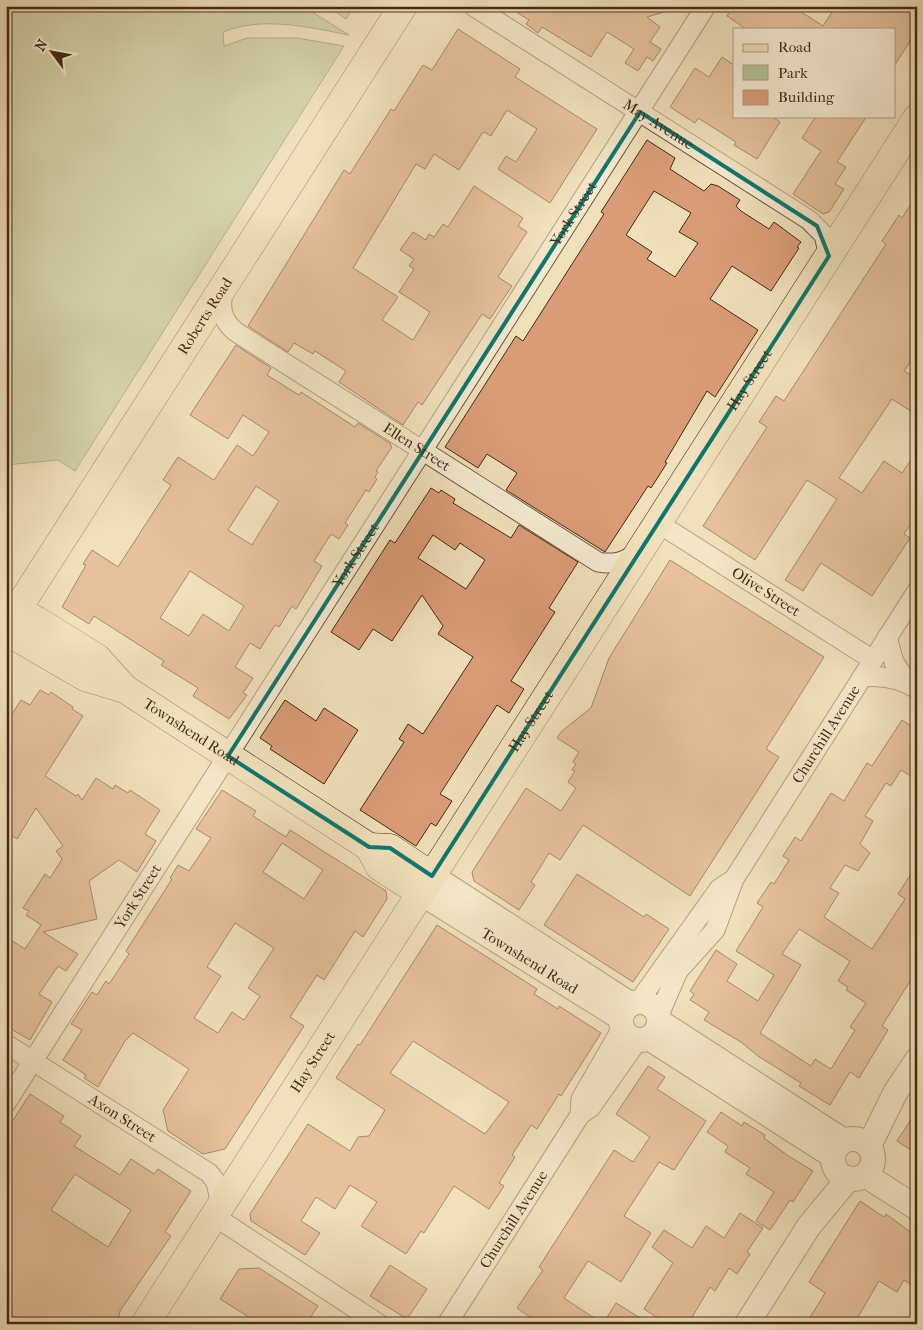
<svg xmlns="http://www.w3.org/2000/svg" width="923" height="1330" viewBox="0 0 923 1330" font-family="'IM FELL French Canon',serif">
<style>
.green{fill:#b4c394;stroke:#7d7654}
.building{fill:#da9c77;stroke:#462a13;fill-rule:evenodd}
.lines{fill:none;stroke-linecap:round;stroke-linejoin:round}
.minor-casing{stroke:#70583d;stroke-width:21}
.tertiary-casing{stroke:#70583d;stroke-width:26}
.primary-casing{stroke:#462a13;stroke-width:29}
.minor{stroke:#f5ebd3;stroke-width:19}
.tertiary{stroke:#f5ebd3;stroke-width:24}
.primary{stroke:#f0e0bb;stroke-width:28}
.marked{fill:none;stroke:#0f766e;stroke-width:4;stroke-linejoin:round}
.labels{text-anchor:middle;stroke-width:4.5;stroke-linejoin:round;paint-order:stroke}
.street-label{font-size:15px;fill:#462a13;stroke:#f5ebd3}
</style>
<rect width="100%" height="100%" fill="#f0e0bb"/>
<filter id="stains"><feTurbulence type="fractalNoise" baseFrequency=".004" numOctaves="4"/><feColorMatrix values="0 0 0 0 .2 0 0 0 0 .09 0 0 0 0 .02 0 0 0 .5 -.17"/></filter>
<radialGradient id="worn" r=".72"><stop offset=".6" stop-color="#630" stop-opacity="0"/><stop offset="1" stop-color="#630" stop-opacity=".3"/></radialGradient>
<path class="green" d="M6,6H303L349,35C308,27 262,16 223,32L224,46L247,38H297L344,46L75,471L58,460L6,465Z
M327,6H354L346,19Z"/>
<path class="building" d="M507,6H671V10L647,17L660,27L650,42L661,49L653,61L647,57L638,71L625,63L634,49L607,32L591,57L542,27L538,33L526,24L529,20Z
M733,6H792L823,26L836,6H917V31L894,66V29H746L727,16Z
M458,29L520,69L515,77L597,129L550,203L498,169L506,156L516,162L537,129L507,110L491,136L484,132L481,135L459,170L434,154L425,169L416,164L353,268L398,297L382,320L413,340L430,312L399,292L414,269L409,266L414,259L400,250L413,232L426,240L429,234L434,237L443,224L448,227L474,186L523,218L518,226L527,232L498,277L512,286L490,319L482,314L422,405L418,402L403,425L339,382L346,371L315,351L313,354L294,343L288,352L248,326L344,170L350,174L391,109L394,111L423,65L432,70Z
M722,57L734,65V116H771L780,122L757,159L734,145L736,142L698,118L695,123L670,107L695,68L709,77Z
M816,116H867L837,162L846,167L835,184L844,189L829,212L823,214L793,194L821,151L802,138Z
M647,140L675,158L670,169L704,191L711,184L718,186L740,200L736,206L741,211L769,229L774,222L801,242L797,247L799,248L771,291L732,266L710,299L758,330L715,397L707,391L665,462L667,463L651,488L648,486L605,552L506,490L517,473L487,454L478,468L445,447L516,336L523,341L604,214L601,212ZM654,191L691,213L679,232L698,243L675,277L647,259L652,252L626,235Z
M917,195V352L904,371L917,379V415L892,399L839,478L862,493L884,461L902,473L917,451V515L904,534L910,538L872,596L821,563L803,591L785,580L837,499L807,480L755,560L703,526L767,427L759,422L776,396L784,401L886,244L882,241L899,215L902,218Z
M236,345L271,368L267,375L299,395L301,392L355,427L358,423L391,444L390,445L392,447L376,471L378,472L375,477L377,479L369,492L366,490L345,523L348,525L339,539L331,534L314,561L322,566L296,609L292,606L279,627L275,625L260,649L250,643L235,667L253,678L243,693L247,695L229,719L193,696L198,688L161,665L164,661L94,616L89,624L62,607L86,565L83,564L92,550L118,567L171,485L163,480L178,457L214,480L237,445L253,456L269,432L243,415L228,439L190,415ZM256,486L279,501L252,545L228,530ZM190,571L244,606L229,631L203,614L189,636L160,618Z
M431,488L439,493L441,490L455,499L453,503L511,538L519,525L578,562L549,608L555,612L511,681L524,689L509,713L497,705L440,794L452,801L436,826L431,823L416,846L360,810L404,742L399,739L408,724L423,734L473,657L438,634L443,626L422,595L392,641L373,629L359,650L331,632L390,540L395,543ZM433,535L455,550L460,543L485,560L466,589L418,558Z
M670,560L824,657L766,749L779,757L690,896L583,825L560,860L549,853L531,882L535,885L519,910L474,881L472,872L526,788L561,811L576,788L568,782L575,771L572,770L576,764L573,762L579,752L557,738L562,731L591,708L609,658Z
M40,690L49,695L51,692L73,707L72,709L83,716L45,776L76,796L78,794L82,800L96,778L113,789L115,785L128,793L130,790L160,810L145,834L156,841L137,872L119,860L89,881L97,919L43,932L78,954L66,971L58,966L39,994L52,1002L30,1040L6,1026V937L25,949L41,925L26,915L29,911L23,908L45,874L50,878L62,859L56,851L63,846L36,808L17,839L6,832V713L11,716L21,700L30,705Z
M285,700L316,721L324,708L358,730L324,784L270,749L272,746L260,738Z
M902,720L917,730V780L901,770L891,786L886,783L865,816L873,821L860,844L870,853L858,871L845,865L830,888L839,893L824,917L872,949L905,899L898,894L917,865V970L882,1026L888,1030L859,1078L850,1072L830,1105L799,1086L801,1083L758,1056L741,1042L704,1020L709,1012L690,1000L694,994L690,991L716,950L737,964L727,981L758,1001L774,975L736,951L763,907L757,903L771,882L774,884L789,860L783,856L795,837L801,841L831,793L844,801L867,763L872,766ZM799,929L850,961L838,981L848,987L846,990L866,1003L850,1027L855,1030L831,1069L815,1059L811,1066L760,1033L801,965L782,954Z
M222,790L256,811L253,816L286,837L290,830L386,891L387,899L363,937L355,931L324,980L317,975L290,1017L304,1026L225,1149L203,1154L168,1131L163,1110L189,1069L133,1033L125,1041L98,1087L84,1078L86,1075L63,1060L82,1030L71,1024L92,992L97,995L106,981L109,984L129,954L126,951L172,879L170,878L178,865L189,871L211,838L196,829ZM282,843L323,870L304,899L263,872ZM235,923L274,948L248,988L260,996L244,1020L232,1012L218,1033L194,1018L221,976L207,967Z
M577,874L644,917L646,914L669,929L633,982L544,925Z
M437,925L537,989L534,994L558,1009L559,1006L601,1033L561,1096L559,1094L537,1129L531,1125L512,1155L515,1157L499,1183L504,1186L489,1209L454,1186L424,1233L421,1231L406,1254L361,1226L377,1202L350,1185L335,1209L316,1197L301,1221L320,1233L305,1255L251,1221L250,1214L308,1124L350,1151L358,1137L369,1136L385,1110L336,1078L358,1044L360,1045ZM413,1041L509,1102L485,1134L390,1073Z
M648,1066L665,1077L657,1089L706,1121L674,1170L659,1162L624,1216L651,1233L621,1282L588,1261L564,1298L603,1324H540L517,1308L543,1270L539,1267L614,1150L633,1162L650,1137L616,1114Z
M30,1094L64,1116L60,1122L81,1136L74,1146L120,1175L131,1159L154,1174L158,1169L191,1191L165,1232L171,1236L120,1311L117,1324H6V1131ZM75,1174L131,1210L108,1247L51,1210Z
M917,1110V1154L897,1141Z
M721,1112L742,1126L744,1122L765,1135L764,1138L787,1155L813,1171L793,1202L790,1200L770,1230L756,1221L774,1192L746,1174L750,1168L725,1152L728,1146L707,1132Z
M860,1201L884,1217L886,1214L917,1237V1288L904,1280L897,1292L879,1281L854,1324H806L825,1293L809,1282Z
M740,1213L763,1228L747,1252L750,1254L737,1274L729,1268L715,1291L710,1287L688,1324H667L644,1309L673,1263L652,1247L664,1230L692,1248L706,1226L724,1238Z
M390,1265L427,1289L407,1319L370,1296Z
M259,1268L318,1306L306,1324H260L220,1299L239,1269Z
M616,1303L650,1324H603Z"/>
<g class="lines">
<defs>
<g id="minor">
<path id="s1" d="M473,6L809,220L824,235L829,256"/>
<path id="s2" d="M223,290C220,308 221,320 236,332L598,562C614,565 626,562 637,552"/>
<path id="s3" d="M658,523L873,660"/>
<path d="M887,637L894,662L908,684"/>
<path d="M862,677C881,675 900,678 917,689"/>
<path d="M639,1001L719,889L734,879"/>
<path id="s4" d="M659,1015L678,971L715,930L734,879L917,591"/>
<path id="s5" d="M6,1044L209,1173L216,1182L221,1205"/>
<path id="s6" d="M6,1103L706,6"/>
<path d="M580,1115L581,1099L622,1028"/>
<path d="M214,1216L379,1324"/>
<path id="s7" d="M447,1324L580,1115L591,1107L638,1040"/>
</g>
<g id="tertiary">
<path d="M432,876L630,1004"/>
<path id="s8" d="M421,893L621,1018"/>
<circle cx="640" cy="1021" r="19"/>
<path d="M660,1022L844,1141"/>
<path d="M649,1038L833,1156"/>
<circle cx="853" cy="1159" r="20"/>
<path d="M869,1146L895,1093L917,1060"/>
<path d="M865,1175L917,1208"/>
<path d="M747,1324L809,1226L848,1179"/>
</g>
<g id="primary">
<path d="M6,604L36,620L97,658L124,688"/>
<path id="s9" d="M6,627L403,6"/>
<path id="s10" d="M6,631L85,677L125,689L369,847L380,867L421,893"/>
<path d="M369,847L390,848L432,876"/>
<path id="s11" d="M145,1324L917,118"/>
</g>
</defs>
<use href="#minor" class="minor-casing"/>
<use href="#tertiary" class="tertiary-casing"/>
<use href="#primary" class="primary-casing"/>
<use href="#minor" class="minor"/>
<use href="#tertiary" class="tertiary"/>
<use href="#primary" class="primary"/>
</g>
<path d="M0 0H923V1330H0ZM640,112L817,226L829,256L432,876L390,848L369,847L228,756Z" fill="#f0e0bb" fill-opacity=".55" fill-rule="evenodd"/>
<path class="marked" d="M640,112L817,226L829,256L432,876L390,848L369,847L228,756Z"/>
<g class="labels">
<g class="street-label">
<text dy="5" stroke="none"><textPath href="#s1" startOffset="220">May Avenue</textPath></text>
<text dy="5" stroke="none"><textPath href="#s6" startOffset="1055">York Street</textPath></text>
<text dy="5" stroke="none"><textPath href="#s9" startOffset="369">Roberts Road</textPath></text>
<text dy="5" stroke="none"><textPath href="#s11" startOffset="1121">Hay Street</textPath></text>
<text dy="5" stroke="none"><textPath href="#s2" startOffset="261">Ellen Street</textPath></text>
<text dy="5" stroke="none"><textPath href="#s6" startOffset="650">York Street</textPath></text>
<text dy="5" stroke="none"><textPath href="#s3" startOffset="128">Olive Street</textPath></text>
<text dy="5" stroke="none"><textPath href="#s11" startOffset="716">Hay Street</textPath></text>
<text dy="5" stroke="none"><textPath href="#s10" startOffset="212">Townshend Road</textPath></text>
<text dy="5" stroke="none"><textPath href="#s4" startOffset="329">Churchill Avenue</textPath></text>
<text dy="5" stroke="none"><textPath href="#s6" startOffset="245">York Street</textPath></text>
<text dy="5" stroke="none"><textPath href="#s8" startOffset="128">Townshend Road</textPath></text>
<text dy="5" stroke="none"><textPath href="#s11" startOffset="311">Hay Street</textPath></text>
<text dy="5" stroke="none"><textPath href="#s5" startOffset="138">Axon Street</textPath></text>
<text dy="5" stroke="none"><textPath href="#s7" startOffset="124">Churchill Avenue</textPath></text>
</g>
</g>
<rect width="923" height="1330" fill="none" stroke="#f0e0bb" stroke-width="25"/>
<rect x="8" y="8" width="908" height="1315" fill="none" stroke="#462a13" stroke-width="2.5"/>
<rect x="12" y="12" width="898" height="1305" fill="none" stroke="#462a13"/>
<rect x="733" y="28" width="162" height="90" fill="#f5ebd3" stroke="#af9e86"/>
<rect x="743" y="44" width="25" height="8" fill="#f0e0bb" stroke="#af9e86"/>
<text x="778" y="52" font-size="15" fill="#462a13">Road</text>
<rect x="743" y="65" width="25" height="15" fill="#b4c394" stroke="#af9e86"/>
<text x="778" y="78" font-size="15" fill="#462a13">Park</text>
<rect x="743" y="90" width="25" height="15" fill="#da9c77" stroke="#af9e86"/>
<text x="778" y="102" font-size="15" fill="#462a13">Building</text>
<g transform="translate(52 52) rotate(302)" stroke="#f5ebd3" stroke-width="4" paint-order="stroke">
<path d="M0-4L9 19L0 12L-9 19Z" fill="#462a13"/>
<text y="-8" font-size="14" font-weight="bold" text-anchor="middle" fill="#462a13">N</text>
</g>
<rect width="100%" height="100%" filter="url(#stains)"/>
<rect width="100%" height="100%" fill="url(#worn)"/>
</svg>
